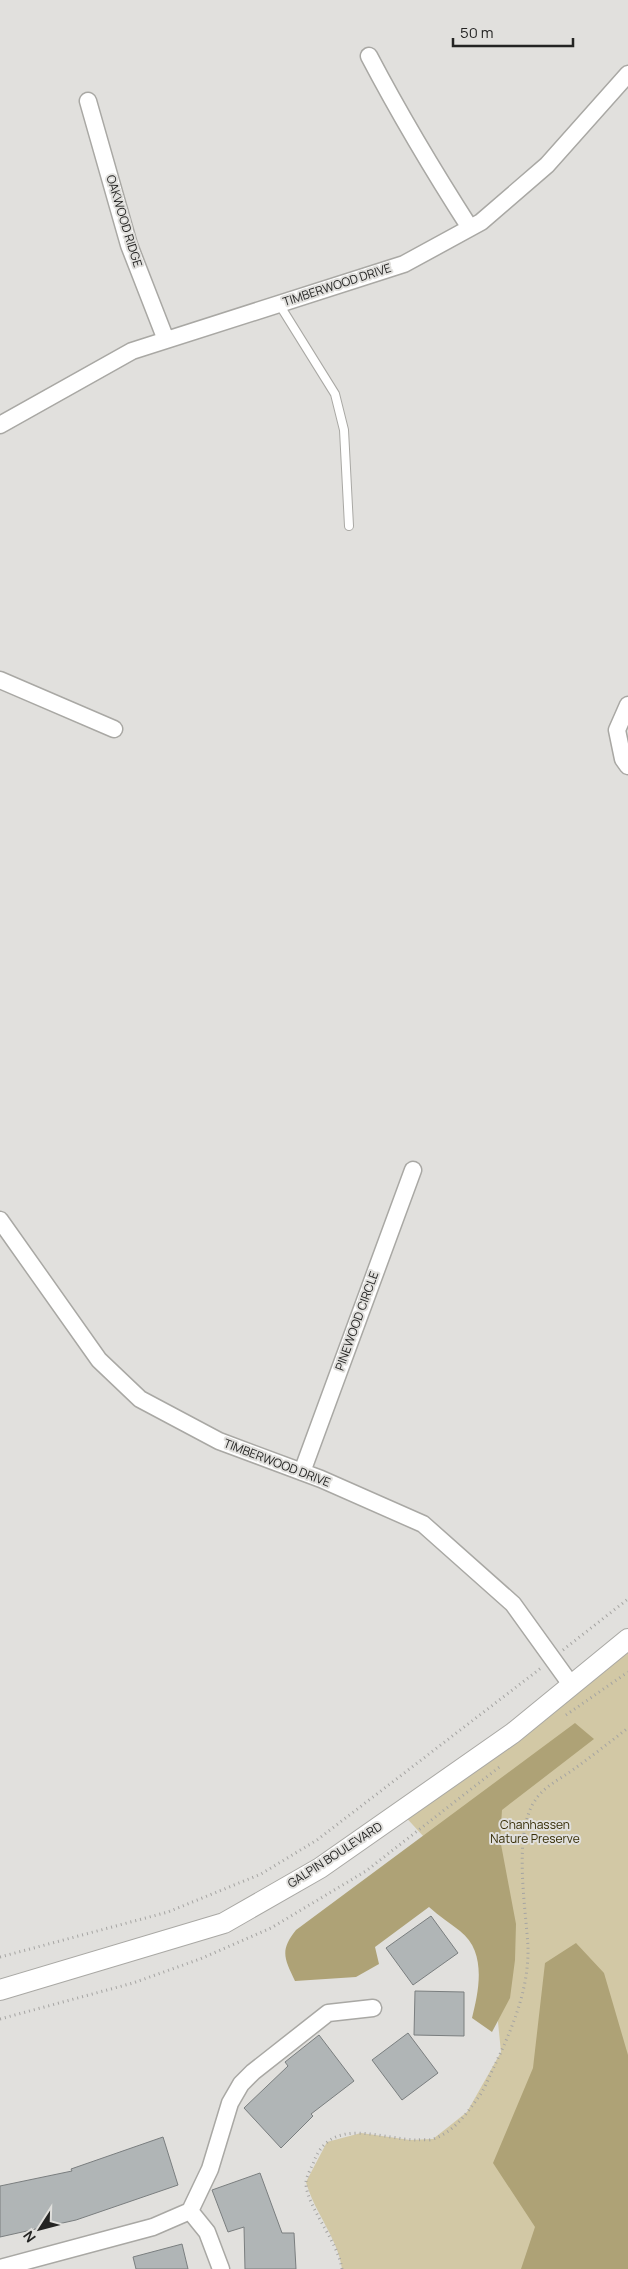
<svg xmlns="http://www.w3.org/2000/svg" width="628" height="2269" viewBox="0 0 628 2269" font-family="Manrope,sans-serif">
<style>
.green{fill:#d2c8a5}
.forest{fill:#aea276}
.building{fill:#b0b5b6;stroke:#7a7e7f}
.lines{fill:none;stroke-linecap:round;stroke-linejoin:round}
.service-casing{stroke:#a9a8a4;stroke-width:10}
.minor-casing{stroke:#a9a8a4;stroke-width:19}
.tertiary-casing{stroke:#a9a8a4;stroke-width:22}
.path{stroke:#a5a4a2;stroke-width:3;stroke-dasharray:1 4;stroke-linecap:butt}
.service{stroke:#fff;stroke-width:8}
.minor{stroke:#fff;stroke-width:16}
.tertiary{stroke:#fff;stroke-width:20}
.labels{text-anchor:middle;stroke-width:4;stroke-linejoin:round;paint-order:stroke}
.street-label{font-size:12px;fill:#242423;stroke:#e1e0dd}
.park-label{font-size:12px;fill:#362d06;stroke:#e1e0dd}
</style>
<rect width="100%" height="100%" fill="#e1e0dd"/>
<path class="green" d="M628,1639V2269H342C338,2238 314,2212 306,2182L327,2142L361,2133L410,2140L433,2139L467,2112L501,2052L492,1963L447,1862L401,1812Z"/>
<path class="forest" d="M575,1723L594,1739L502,1810L500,1839L516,1924L515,1960L510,1998L492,2032L472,2018C479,1990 487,1952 460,1931C450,1923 439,1916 429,1907L375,1947L379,1964L356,1977L295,1981C285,1959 279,1951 296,1930Z
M576,1943L604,1973L628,2055V2269H521L535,2227L493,2163L533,2068L545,1963Z"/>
<path class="building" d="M431,1916L458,1953L413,1985L386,1948Z
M415,1991L464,1992V2036L414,2035Z
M408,2033L438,2073L402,2100L372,2060Z
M319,2035L354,2081L311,2114L313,2116L281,2148L244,2108L288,2066L285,2062Z
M163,2137L178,2185L76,2220L0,2237V2186L72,2171L71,2169Z
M260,2173L282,2233H294L296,2269H245L244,2227L228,2232L212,2190Z
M182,2244L188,2269H136L133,2257Z"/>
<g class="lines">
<defs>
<path id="service" d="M279,304L335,394L344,430L349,526"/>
<path id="minor" d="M369,56C400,115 434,172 470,228
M88,101L129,245L166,340
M0,425L132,351L404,264L481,222L547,165L628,74
M0,680L114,729
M628,705L617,730L623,759L628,766
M0,1220L99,1360L140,1399L219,1441L321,1479L423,1524L513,1604L572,1686
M302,1472L413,1170
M0,2268L153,2227L190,2211
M221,2269L207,2232L190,2211L210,2169L230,2103L241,2084L253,2072L328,2013L373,2008"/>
<path id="tertiary" d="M0,1990L224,1923L320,1868L513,1733L628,1639"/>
</defs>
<use href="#service" class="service-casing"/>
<use href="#minor" class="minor-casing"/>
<use href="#tertiary" class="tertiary-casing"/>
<path class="path" d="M563,1650L628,1599
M566,1715L628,1672
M0,1957L168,1912L261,1874L317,1840L541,1668
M0,2019L133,1983L200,1959L271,1928L366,1871L502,1765
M342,2269C338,2241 306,2206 306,2183C306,2176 312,2167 314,2161C332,2115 383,2140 418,2140C422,2139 429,2141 433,2139C452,2133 466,2115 477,2099C484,2091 488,2079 493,2069C511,2031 529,1991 528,1947C526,1909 513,1836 534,1802C544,1786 559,1780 574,1769C592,1756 610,1742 628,1728"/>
<use href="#service" class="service"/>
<use href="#minor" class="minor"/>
<use href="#tertiary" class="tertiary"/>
</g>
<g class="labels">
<g class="street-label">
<text transform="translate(124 221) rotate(73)" y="4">OAKWOOD RIDGE</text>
<text transform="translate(337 285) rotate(-18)" y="4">TIMBERWOOD DRIVE</text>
<text transform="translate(357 1321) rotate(-70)" y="4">PINEWOOD CIRCLE</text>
<text transform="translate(277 1463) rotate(21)" y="4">TIMBERWOOD DRIVE</text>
<text transform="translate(335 1855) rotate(-33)" y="4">GALPIN BOULEVARD</text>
</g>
<g class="park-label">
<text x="535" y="1829">Chanhassen<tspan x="535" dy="14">Nature Preserve</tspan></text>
</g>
</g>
<g transform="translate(40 2229) rotate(234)" stroke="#e1e0dd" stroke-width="4" paint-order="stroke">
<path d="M0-4L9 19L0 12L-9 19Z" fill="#242423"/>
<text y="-8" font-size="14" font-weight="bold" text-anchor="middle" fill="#242423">N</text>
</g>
<path d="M453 38v8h120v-8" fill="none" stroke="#242423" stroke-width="2.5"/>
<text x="460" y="38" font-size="15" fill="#242423" stroke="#e1e0dd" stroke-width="4" paint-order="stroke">50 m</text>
</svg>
